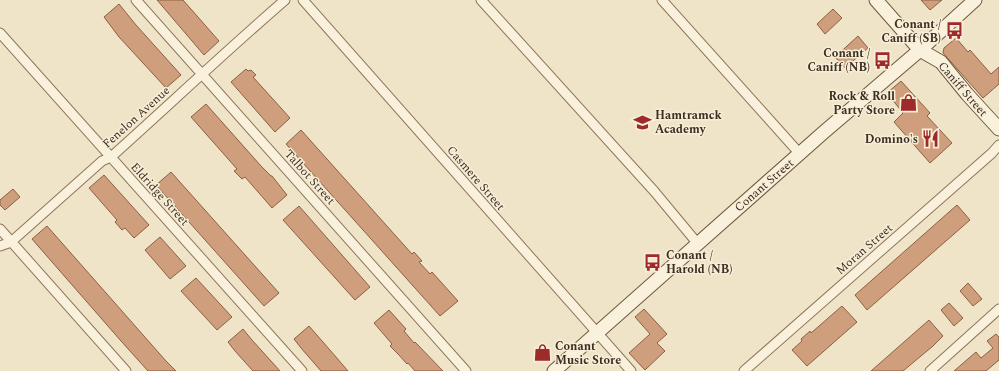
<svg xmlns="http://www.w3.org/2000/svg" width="999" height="371" viewBox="0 0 999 371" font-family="Spectral,serif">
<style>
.building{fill:#cf9f7d;stroke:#8d5f41}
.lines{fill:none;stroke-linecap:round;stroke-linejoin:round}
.street-casing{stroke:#8d765c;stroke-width:11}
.secondary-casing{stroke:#6f573f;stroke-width:15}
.street{stroke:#faf1dc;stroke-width:9}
.secondary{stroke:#faf1dc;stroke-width:13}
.labels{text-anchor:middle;stroke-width:3;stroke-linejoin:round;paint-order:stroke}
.poi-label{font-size:12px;font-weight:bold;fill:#3d2e20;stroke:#f7eed8;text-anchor:end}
.street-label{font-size:12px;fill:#3d2e20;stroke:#f7eed8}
</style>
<rect width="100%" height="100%" fill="#f0e4c8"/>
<path class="building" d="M157,0H183L219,41L204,55Z
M921,0H942L930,10Z
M119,4L136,25L181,75L166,88L119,37L104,17Z
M833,9L842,18L825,34L817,24Z
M858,36L868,48L845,68L835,57Z
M956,38L968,52L970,50L991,74L999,67V84L983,98L943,53L944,48Z
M246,69L248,71L251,70L256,75L253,77L290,118L275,132L231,82Z
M901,81L930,113L927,116L952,143L930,163L894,122L903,113L887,93Z
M206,104L261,166L271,176H272L287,195L272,208L245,177L242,179L234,171L237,169L191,117Z
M301,130L412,254L414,252L422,261L419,262L430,274L432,272L458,301L440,316L286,144Z
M171,172L279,293L264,306L156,185Z
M104,175L149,225L134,238L125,228L122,230L115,222L117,220L89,188Z
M13,189L20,197L5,210L0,205V200Z
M957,205L970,220L867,310L855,295Z
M299,206L370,287L355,300L283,220Z
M47,226L166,361L176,371H148L121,341L32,239Z
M160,237L186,266L170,279L145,250Z
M196,278L232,317L217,330L181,291Z
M968,283L982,299L973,306L960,291Z
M949,303L963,318L954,326L941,310Z
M842,306L857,322L807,366L792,350L802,341L801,339L810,331L811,333Z
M644,309L667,334L657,343L665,351L645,370L629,353L650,334L635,317Z
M389,310L406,329L404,331L414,343L415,342L443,371H415L408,363L407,364L398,354L390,346L392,344L374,323Z
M929,320L943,336L933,346L903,371H871Z
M309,326L336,357L348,371H321L301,348L294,339Z
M243,329L252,340L280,371H253L235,351L228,342Z
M996,334L999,337V360L986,371H954L976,352L981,358L993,348L987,341Z"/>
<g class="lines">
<defs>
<path id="street" d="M136,0L466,371
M303,0L631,371
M481,0L654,191L698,244
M662,0L800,154
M0,33L302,371
M0,229L126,371
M0,246L11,242L102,161L111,157C169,105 226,51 285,0
M744,371L992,153L999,145
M930,371L999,309"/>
<path id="secondary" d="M876,0L920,50L941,62L967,94L999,129
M554,371L824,132L920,50L975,0"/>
</defs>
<use href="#street" class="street-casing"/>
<use href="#secondary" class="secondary-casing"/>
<use href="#street" class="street"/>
<use href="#secondary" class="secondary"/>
</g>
<defs>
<symbol id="bus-bare" viewBox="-9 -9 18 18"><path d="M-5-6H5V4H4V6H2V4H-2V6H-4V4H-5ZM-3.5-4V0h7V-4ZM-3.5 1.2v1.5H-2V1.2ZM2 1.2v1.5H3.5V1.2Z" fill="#9e2a2b" stroke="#f7eed8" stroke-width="2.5" paint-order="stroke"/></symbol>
<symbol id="shop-bare" viewBox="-9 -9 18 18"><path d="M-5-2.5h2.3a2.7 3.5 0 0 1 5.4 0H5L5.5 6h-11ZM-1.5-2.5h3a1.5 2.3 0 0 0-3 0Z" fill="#9e2a2b" stroke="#f7eed8" stroke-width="2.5" paint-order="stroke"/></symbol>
<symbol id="school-bare" viewBox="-9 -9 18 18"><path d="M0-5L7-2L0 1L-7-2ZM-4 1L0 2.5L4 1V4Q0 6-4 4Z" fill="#9e2a2b" stroke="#f7eed8" stroke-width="2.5" paint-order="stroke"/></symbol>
<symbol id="restaurant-bare" viewBox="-9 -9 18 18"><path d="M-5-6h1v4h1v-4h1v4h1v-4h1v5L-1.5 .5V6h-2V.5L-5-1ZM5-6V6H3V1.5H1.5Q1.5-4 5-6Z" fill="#9e2a2b" stroke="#f7eed8" stroke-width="2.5" paint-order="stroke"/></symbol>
</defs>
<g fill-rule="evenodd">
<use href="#bus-bare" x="942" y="18" width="25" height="25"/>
<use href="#bus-bare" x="870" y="48" width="25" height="25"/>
<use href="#shop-bare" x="896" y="90" width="25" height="25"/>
<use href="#school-bare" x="630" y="110" width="25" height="25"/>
<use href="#restaurant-bare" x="918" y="126" width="25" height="25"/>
<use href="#bus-bare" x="640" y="250" width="25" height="25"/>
<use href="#shop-bare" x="530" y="340" width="25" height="25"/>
</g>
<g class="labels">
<g class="poi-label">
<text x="941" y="28">Conant /<tspan x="941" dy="14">Caniff (SB)</tspan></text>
<text x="870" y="57">Conant /<tspan x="870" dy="14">Caniff (NB)</tspan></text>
<text x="895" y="100">Rock &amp; Roll<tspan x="895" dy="14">Party Store</tspan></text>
<text x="655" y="119" text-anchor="start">Hamtramck<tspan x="655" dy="14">Academy</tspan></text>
<text x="918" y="143">Domino's</text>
<text x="666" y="259" text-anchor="start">Conant /<tspan x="666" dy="14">Harold (NB)</tspan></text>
<text x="555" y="350" text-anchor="start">Conant<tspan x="555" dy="14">Music Store</tspan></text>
</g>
<g class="street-label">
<text transform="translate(963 89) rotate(49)" y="4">Caniff Street</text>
<text transform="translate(136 117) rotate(-42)" y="4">Fenelon Avenue</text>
<text transform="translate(310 177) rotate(48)" y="4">Talbot Street</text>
<text transform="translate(476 178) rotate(49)" y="4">Casmere Street</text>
<text transform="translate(764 185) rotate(-41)" y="4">Conant Street</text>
<text transform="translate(160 194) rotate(48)" y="4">Eldridge Street</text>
<text transform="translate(864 249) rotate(-41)" y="4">Moran Street</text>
</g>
</g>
</svg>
